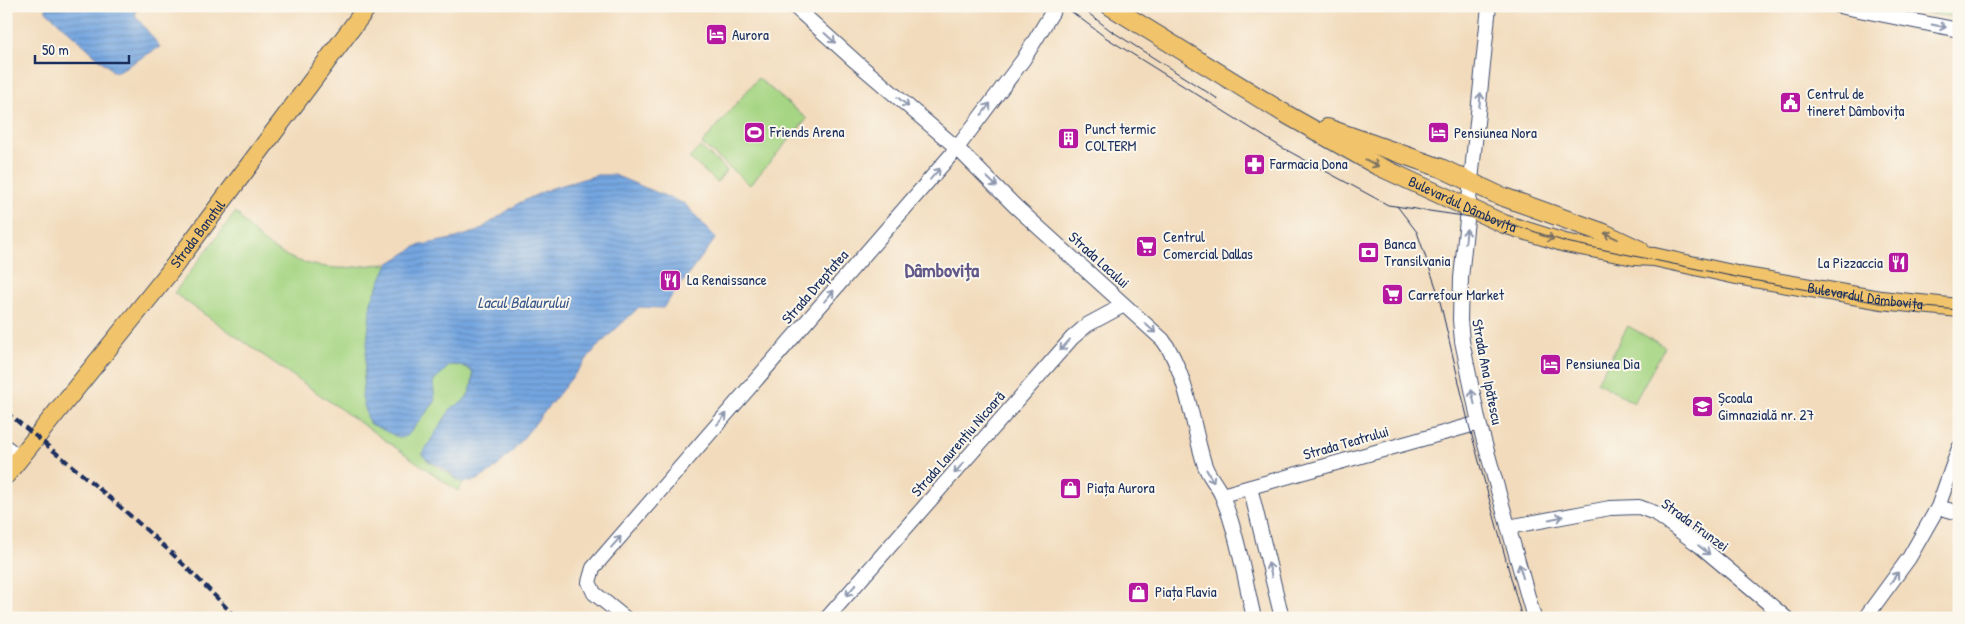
<svg xmlns="http://www.w3.org/2000/svg" width="1965" height="624" viewBox="0 0 1965 624" font-family="'Patrick Hand',sans-serif">
<style>
.grass{fill:#a6d583;stroke:#608270}
.cemetery{fill:url(#cemetery-stones);stroke:#608270}
.water{fill:url(#water-rules);stroke:#486a9f}
.lines{fill:none;stroke-linecap:round;stroke-linejoin:round}
.minor-casing{stroke:#3b496c;stroke-width:16}
.major-casing{stroke:#3b496c;stroke-width:20}
.minor{stroke:#fff;stroke-width:14}
.major{stroke:#f1c36a;stroke-width:18}
.tram{stroke:#1b2f5e;stroke-width:1}
.rail{stroke:#1b2f5e;stroke-width:4;stroke-dasharray:8 4;stroke-linecap:butt}
.oneway{stroke:#8d97ae}
.oneway2{stroke:#7b7263}
.labels{text-anchor:middle;stroke-width:4;stroke-linejoin:round;paint-order:stroke}
.poi-label{font-size:15px;fill:#1b2f5e;stroke:#fbf7ec;text-anchor:start}
.street-label{font-size:15px;fill:#1b2f5e;stroke:#fbf7ec}
.water-label{font-size:16px;font-style:italic;fill:#3a598c;stroke:#fbf7ec}
.district-label{font-size:20px;font-weight:bold;fill:#625889;stroke:#fbf7ec}
</style>
<defs>
<pattern id="cemetery-stones" width="16" height="16" patternUnits="userSpaceOnUse" patternTransform="scale(1.25)"><rect width="16" height="16" fill="#a6d583"/><path d="M2 7V4a2 2 0 0 1 4 0v3zM10 15v-3a2 2 0 0 1 4 0v3z" fill="#8eb774"/></pattern>
<pattern id="water-rules" width="6" height="5" patternUnits="userSpaceOnUse" patternTransform="scale(1.25)"><rect width="6" height="5" fill="#75a6e0"/><path d="M0 2.5h6" fill="none" stroke="#5f88b9"/></pattern>
</defs>
<rect width="100%" height="100%" fill="#fbf7ec"/>
<filter id="ink" filterUnits="userSpaceOnUse"><feTurbulence type="fractalNoise" baseFrequency=".02" numOctaves="2"/><feDisplacementMap in="SourceGraphic" scale="10" xChannelSelector="R" yChannelSelector="G"/><feConvolveMatrix kernelMatrix="1 2 1 2 8 2 1 2 1" color-interpolation-filters="sRGB"/></filter>
<filter id="wash" filterUnits="userSpaceOnUse"><feTurbulence type="fractalNoise" baseFrequency=".0096" numOctaves="4" result="noise"/><feDisplacementMap in="SourceGraphic" scale="20" xChannelSelector="R" yChannelSelector="G"/><feGaussianBlur stdDeviation="1.12" result="paint"/><feColorMatrix in="noise" values="0 0 0 0 0 0 0 0 0 0 0 0 0 0 0 0 0 1.4 0 .05"/><feComposite in="paint" operator="in"/></filter>
<g filter="url(#wash)">
<rect width="100%" height="100%" fill="#f2dbbc"/>
<path class="grass" d="M758,78L807,119L750,185L702,144Z
M700,147L727,170L717,182L689,158Z
M236,212C260,244 286,262 326,267C332,267 339,269 345,268C360,267 373,264 388,264L371,302L407,436L435,402L432,382L450,365H461L473,372L471,391L422,454L428,461L463,483L458,491L174,293Z
M1628,326L1665,347L1634,403L1597,382Z"/>
<path class="cemetery" d="M1879,6H1959V18Z"/>
<path class="water" d="M46,6H137L135,15L160,47L115,73L46,11Z
M597,175H614L685,204L716,238L663,308L639,307L595,349L512,452L492,471L477,480L463,483C455,478 450,472 443,468C435,463 428,462 422,454L452,407C468,403 474,387 473,372C466,365 459,365 450,365L433,382L435,402L407,436L400,438L369,423L362,397L371,302L388,264L417,246L456,238L478,231L519,203L549,189Z"/>
</g>
<g filter="url(#ink)">
<g class="lines">
<defs>
<path id="minor" d="M794,6L855,61L957,148L1015,206L1163,340C1187,373 1192,424 1204,463C1207,475 1217,484 1222,496C1237,531 1245,580 1254,618
M1489,6L1461,278L1460,320L1462,341L1479,423L1534,618
M1839,6L1959,30
M6,447L19,457
M1250,487L1282,618
M1222,495L1479,423
M1938,507L1959,513
M1508,527L1610,508L1639,507L1655,513L1699,545L1786,618
M625,618L594,593L589,582L593,568L957,148L1023,60L1056,6
M827,618L1072,338L1087,325L1124,305
M1865,618L1909,558L1938,507L1959,448"/>
<g id="major">
<path id="s1" d="M1110,6L1284,113L1376,165L1504,224L1565,243L1634,256L1654,257L1741,276L1881,300L1959,308"/>
<path d="M1327,128L1441,168L1498,195L1604,233L1640,250"/>
<path id="s2" d="M6,475L168,274L368,6"/>
</g>
</defs>
<use href="#minor" class="minor-casing"/>
<use href="#major" class="major-casing"/>
<use href="#minor" class="minor"/>
<use href="#major" class="major"/>
<path class="tram" d="M1064,6L1105,37L1281,147L1388,205L1505,222L1566,242L1741,278L1880,303L1959,310
M1079,6L1110,30L1218,99
M1397,206L1417,232L1438,293L1469,425L1522,618"/>
<path class="rail" d="M6,412C86,477 166,542 236,618"/>
</g>
<defs><path id="oneway-shaft" d="M-6 0H5M1.5-3L5.5 0L1.5 3" fill="none" stroke-width="1.6" stroke-linecap="round" stroke-linejoin="round" transform="scale(1.25)"/></defs>
<g class="oneway">
<use href="#oneway-shaft" transform="translate(1939 26) rotate(11)"/>
<use href="#oneway-shaft" transform="translate(830 38) rotate(42)"/>
<use href="#oneway-shaft" transform="translate(1480 100) rotate(-84)"/>
<use href="#oneway-shaft" transform="translate(903 102) rotate(41)"/>
<use href="#oneway-shaft" transform="translate(986 109) rotate(-53)"/>
<use href="#oneway-shaft" transform="translate(935 174) rotate(-49)"/>
<use href="#oneway-shaft" transform="translate(992 182) rotate(44)"/>
<use href="#oneway-shaft" transform="translate(1466 236) rotate(-84)"/>
<use href="#oneway-shaft" transform="translate(829 296) rotate(-49)"/>
<use href="#oneway-shaft" transform="translate(1150 328) rotate(42)"/>
<use href="#oneway-shaft" transform="translate(1065 345) rotate(132)"/>
<use href="#oneway-shaft" transform="translate(1473 397) rotate(-102)"/>
<use href="#oneway-shaft" transform="translate(722 419) rotate(-49)"/>
<use href="#oneway-shaft" transform="translate(959 468) rotate(131)"/>
<use href="#oneway-shaft" transform="translate(1210 476) rotate(61)"/>
<use href="#oneway-shaft" transform="translate(1556 518) rotate(-11)"/>
<use href="#oneway-shaft" transform="translate(616 542) rotate(-49)"/>
<use href="#oneway-shaft" transform="translate(1704 550) rotate(39)"/>
<use href="#oneway-shaft" transform="translate(1270 570) rotate(-104)"/>
<use href="#oneway-shaft" transform="translate(1521 571) rotate(-106)"/>
<use href="#oneway-shaft" transform="translate(1894 578) rotate(-54)"/>
<use href="#oneway-shaft" transform="translate(851 590) rotate(131)"/>
</g>
<g class="oneway2">
<use href="#oneway-shaft" transform="translate(1372 163) rotate(28)"/>
<use href="#oneway-shaft" transform="translate(1611 236) rotate(-155)"/>
<use href="#oneway-shaft" transform="translate(1547 237) rotate(17)"/>
</g>
</g>
<defs>
<symbol id="hotel-square" viewBox="-11 -11 22 22"><rect x="-9" y="-9" width="18" height="18" rx="4" fill="#b5179e" stroke="#fbf7ec"/><path d="M-6-4.5h1.5V1H6V5H4.5V3h-9V5H-6ZM-4 0a1.8 1.8 0 1 1 3.6 0ZM.5 0V-2.5h3Q6-2.5 6 0Z" fill="#fff"/></symbol>
<symbol id="civic-square" viewBox="-11 -11 22 22"><rect x="-9" y="-9" width="18" height="18" rx="4" fill="#b5179e" stroke="#fbf7ec"/><path d="M-.6-6.5H3V-4.5H.6V-3L4-1V1h2V6H-6V1h2V-1L-.6-3ZM-1.2 2.5V6h2.4V2.5Z" fill="#fff"/></symbol>
<symbol id="stadium-square" viewBox="-11 -11 22 22"><rect x="-9" y="-9" width="18" height="18" rx="4" fill="#b5179e" stroke="#fbf7ec"/><path d="M0-5a6.5 5 0 1 0 0 10a6.5 5 0 1 0 0-10ZM-3.5-1.8h7v3.6h-7Z" fill="#fff"/></symbol>
<symbol id="building-square" viewBox="-11 -11 22 22"><rect x="-9" y="-9" width="18" height="18" rx="4" fill="#b5179e" stroke="#fbf7ec"/><path d="M-4-6H4V6H1V3H-1V6H-4ZM-2.5-4.3h1.7v1.8h-1.7ZM.8-4.3h1.7v1.8H.8ZM-2.5-1h1.7V.8h-1.7ZM.8-1h1.7V.8H.8Z" fill="#fff"/></symbol>
<symbol id="pharmacy-square" viewBox="-11 -11 22 22"><rect x="-9" y="-9" width="18" height="18" rx="4" fill="#b5179e" stroke="#fbf7ec"/><path d="M-2-6h4v4h4v4h-4v4h-4v-4h-4v-4h4Z" fill="#fff"/></symbol>
<symbol id="supermarket-square" viewBox="-11 -11 22 22"><rect x="-9" y="-9" width="18" height="18" rx="4" fill="#b5179e" stroke="#fbf7ec"/><path d="M-6-5.5h2.5l.6 2H6L4.5 2H-2.5L-4.4-4H-6ZM-1.5 3.2a1.3 1.3 0 1 0 .1 0ZM3 3.2a1.3 1.3 0 1 0 .1 0Z" fill="#fff"/></symbol>
<symbol id="bank-square" viewBox="-11 -11 22 22"><rect x="-9" y="-9" width="18" height="18" rx="4" fill="#b5179e" stroke="#fbf7ec"/><path d="M-6-4H6V4H-6ZM0-2.3a2.3 2.3 0 1 0 0 4.6a2.3 2.3 0 1 0 0-4.6Z" fill="#fff"/></symbol>
<symbol id="restaurant-square" viewBox="-11 -11 22 22"><rect x="-9" y="-9" width="18" height="18" rx="4" fill="#b5179e" stroke="#fbf7ec"/><path d="M-5-6h1v4h1v-4h1v4h1v-4h1v5L-1.5 .5V6h-2V.5L-5-1ZM5-6V6H3V1.5H1.5Q1.5-4 5-6Z" fill="#fff"/></symbol>
<symbol id="school-square" viewBox="-11 -11 22 22"><rect x="-9" y="-9" width="18" height="18" rx="4" fill="#b5179e" stroke="#fbf7ec"/><path d="M0-5L7-2L0 1L-7-2ZM-4 1L0 2.5L4 1V4Q0 6-4 4Z" fill="#fff"/></symbol>
<symbol id="shop-square" viewBox="-11 -11 22 22"><rect x="-9" y="-9" width="18" height="18" rx="4" fill="#b5179e" stroke="#fbf7ec"/><path d="M-5-2.5h2.3a2.7 3.5 0 0 1 5.4 0H5L5.5 6h-11ZM-1.5-2.5h3a1.5 2.3 0 0 0-3 0Z" fill="#fff"/></symbol>
</defs>
<g fill-rule="evenodd">
<use href="#hotel-square" x="704" y="22" width="25" height="25"/>
<use href="#civic-square" x="1778" y="90" width="25" height="25"/>
<use href="#stadium-square" x="742" y="120" width="25" height="25"/>
<use href="#hotel-square" x="1426" y="120" width="25" height="25"/>
<use href="#building-square" x="1056" y="126" width="25" height="25"/>
<use href="#pharmacy-square" x="1242" y="152" width="25" height="25"/>
<use href="#supermarket-square" x="1134" y="234" width="25" height="25"/>
<use href="#bank-square" x="1356" y="240" width="25" height="25"/>
<use href="#restaurant-square" x="1886" y="250" width="25" height="25"/>
<use href="#restaurant-square" x="658" y="268" width="25" height="25"/>
<use href="#supermarket-square" x="1380" y="282" width="25" height="25"/>
<use href="#hotel-square" x="1538" y="352" width="25" height="25"/>
<use href="#school-square" x="1690" y="394" width="25" height="25"/>
<use href="#shop-square" x="1058" y="476" width="25" height="25"/>
<use href="#shop-square" x="1126" y="580" width="25" height="25"/>
</g>
<g class="labels">
<g class="poi-label">
<text x="732" y="40">Aurora</text>
<text x="1807" y="99">Centrul de<tspan x="1807" dy="17">tineret Dâmbovița</tspan></text>
<text x="1085" y="134">Punct termic<tspan x="1085" dy="17">COLTERM</tspan></text>
<text x="770" y="137">Friends Arena</text>
<text x="1454" y="138">Pensiunea Nora</text>
<text x="1270" y="169">Farmacia Dona</text>
<text x="1163" y="242">Centrul<tspan x="1163" dy="17">Comercial Dallas</tspan></text>
<text x="1384" y="249">Banca<tspan x="1384" dy="17">Transilvania</tspan></text>
<text x="1883" y="268" text-anchor="end">La Pizzaccia</text>
<text x="687" y="285">La Renaissance</text>
<text x="1408" y="300">Carrefour Market</text>
<text x="1566" y="369">Pensiunea Dia</text>
<text x="1718" y="403">Școala<tspan x="1718" dy="17">Gimnazială nr. 27</tspan></text>
<text x="1087" y="493">Piața Aurora</text>
<text x="1155" y="597">Piața Flavia</text>
</g>
<g class="street-label">
<text dy="5" stroke="none"><textPath href="#s1" startOffset="405">Bulevardul Dâmbovița</textPath></text>
<text dy="5" stroke="none"><textPath href="#s2" startOffset="308">Strada Banatul</textPath></text>
<text transform="translate(1099 260) rotate(42)" y="5">Strada Lacului</text>
<text transform="translate(815 287) rotate(-49)" y="5">Strada Dreptatea</text>
<text dy="5" stroke="none"><textPath href="#s1" startOffset="820">Bulevardul Dâmbovița</textPath></text>
<text transform="translate(1487 372) rotate(79)" y="5">Strada Ana Ipătescu</text>
<text transform="translate(1346 443) rotate(-16)" y="5">Strada Teatrului</text>
<text transform="translate(958 444) rotate(-49)" y="5">Strada Laurențiu Nicoară</text>
<text transform="translate(1695 525) rotate(36)" y="5">Strada Frunzei</text>
</g>
<g class="water-label">
<text x="523" y="308">Lacul Balaurului</text>
</g>
<g class="district-label">
<text x="942" y="277">Dâmbovița</text>
</g>
</g>
<rect width="1965" height="624" fill="none" stroke="#fbf7ec" stroke-width="25"/>
<path d="M35 55v8h94v-8" fill="none" stroke="#1b2f5e" stroke-width="2.5"/>
<text x="42" y="55" font-size="15" fill="#1b2f5e" stroke="#fbf7ec" stroke-width="4" paint-order="stroke">50 m</text>
</svg>
